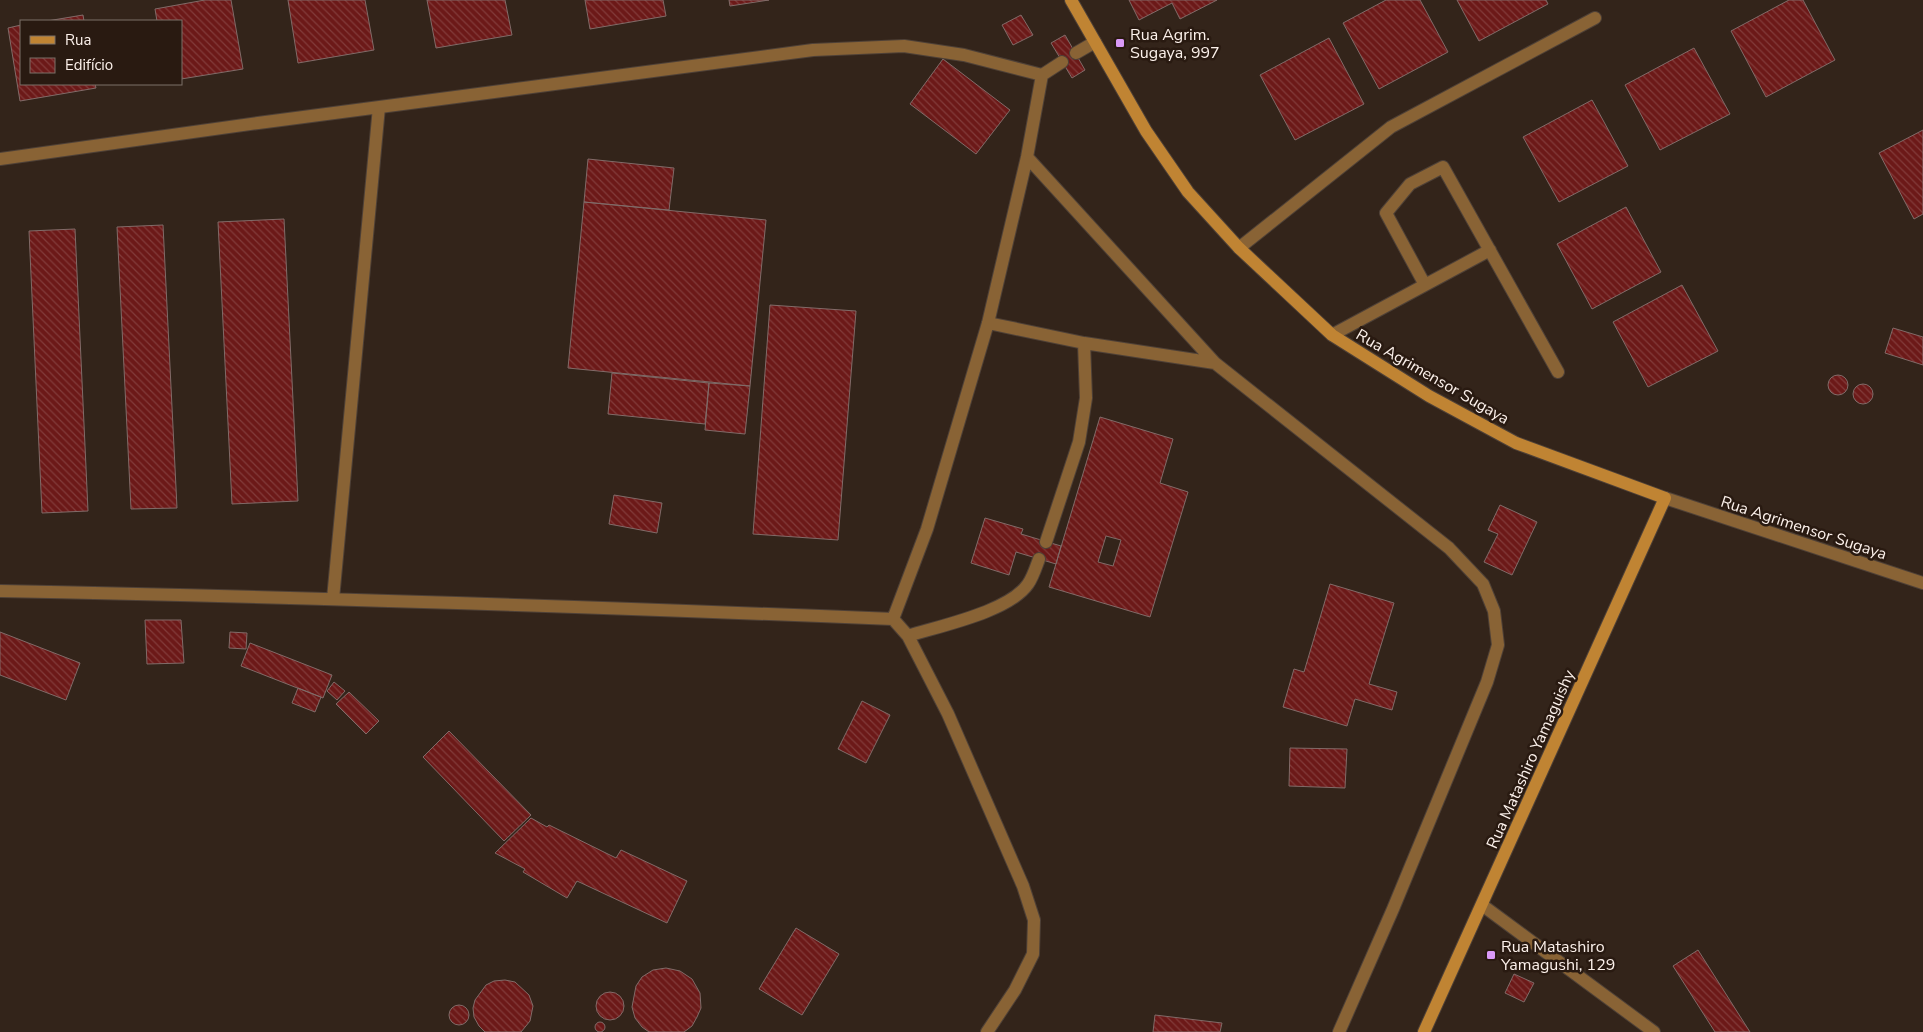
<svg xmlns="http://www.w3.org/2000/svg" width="1923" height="1032" viewBox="0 0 1923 1032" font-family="'Nunito Sans',sans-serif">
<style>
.building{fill:url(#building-back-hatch);stroke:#816b68;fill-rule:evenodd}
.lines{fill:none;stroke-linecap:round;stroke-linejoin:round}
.service-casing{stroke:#4f4137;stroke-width:14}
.minor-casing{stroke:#4f4137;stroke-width:14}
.secondary-casing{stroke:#4f4137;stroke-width:14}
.service{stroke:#896335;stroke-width:12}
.minor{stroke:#896335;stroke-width:12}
.secondary{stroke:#c08433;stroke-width:12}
.poi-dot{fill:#da9af7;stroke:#291a11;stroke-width:2}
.labels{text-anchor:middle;stroke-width:5;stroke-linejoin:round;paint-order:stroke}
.poi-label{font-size:16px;fill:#fcf1eb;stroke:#291a11;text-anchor:start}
.street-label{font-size:16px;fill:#fcf1eb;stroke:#291a11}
</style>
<defs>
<pattern id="building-back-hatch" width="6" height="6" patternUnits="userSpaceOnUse" patternTransform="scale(1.25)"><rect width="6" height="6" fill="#6c1918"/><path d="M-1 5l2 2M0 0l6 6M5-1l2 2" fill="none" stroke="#823b3a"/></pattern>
</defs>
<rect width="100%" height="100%" fill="#33241a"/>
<path class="building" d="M205,0H231L243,69L181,79V21H157L155,9Z
M288,0H365L374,50L298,63Z
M427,0H505L512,35L436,48Z
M585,0H663L666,16L590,29Z
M729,0H769L730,6Z
M1129,0H1217L1180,19L1172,3L1139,20Z
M1386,0H1420L1448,52L1379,89L1343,23Z
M1457,0H1546L1548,4L1479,41Z
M1789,0H1803L1835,60L1766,97L1731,31Z
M83,15L84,21H47Z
M1021,15L1033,35L1013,45L1002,25Z
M21,25V84H95L96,88L20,101L8,28Z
M1065,35L1085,70L1072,78L1051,43Z
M1329,38L1364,104L1295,140L1260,75Z
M1694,48L1730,114L1660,150L1625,85Z
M943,59L1010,110L976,154L910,104Z
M1592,100L1628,166L1559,202L1523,137Z
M1923,130V214L1914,219L1879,153Z
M588,159L674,168L669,210L584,202Z
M584,202L766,220L750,386L568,368Z
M1626,207L1661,272L1592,309L1557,244Z
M284,219L298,501L232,504L218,222Z
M163,225L177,508L131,509L117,227Z
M75,229L88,511L42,513L29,231Z
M1682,285L1718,351L1648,387L1613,322Z
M770,305L856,311L838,540L753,534Z
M1893,328L1923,337V365L1885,353Z
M612,373L709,383L705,424L608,414Z
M1828 385a10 10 0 1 1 20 0a10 10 0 1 1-20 0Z
M709,383L750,386L745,434L705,430Z
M1853 394a10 10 0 1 1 20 0a10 10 0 1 1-20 0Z
M1100,417L1173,439L1160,483L1188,492L1150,617L1049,587ZM1106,536L1121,540L1113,566L1098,562Z
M614,495L662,503L657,533L609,524Z
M1500,505L1537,522L1512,575L1484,562L1498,534L1488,530Z
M985,518L1023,529L1021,534L1061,546L1056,564L1016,552L1009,575L971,563Z
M1330,584L1394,603L1369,684L1397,692L1392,710L1355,699L1347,726L1283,707L1294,669L1304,672Z
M145,620H181L184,663L147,664Z
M0,632L80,663L66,700L0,675Z
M230,632L247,633L246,649L229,648Z
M250,643L332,675L323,698L241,666Z
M334,682L345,691L337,700L327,691Z
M298,688L321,697L315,712L292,703Z
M349,692L379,721L366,734L336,704Z
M862,701L890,715L866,763L838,749Z
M449,731L531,815L504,841L423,757Z
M1290,748L1347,749L1345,788L1289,786Z
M531,818L547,827L549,825L616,858L621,850L687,881L667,923L577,881L567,898L523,872L525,869L495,853Z
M796,928L839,954L802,1015L759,989Z
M1698,950L1750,1032H1715L1673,966Z
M666,968L680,971L692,979L700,993L701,1008L697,1017L692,1026L684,1032H649L642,1027L635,1018L632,1007L636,986L642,977L653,970Z
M1514,974L1534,983L1524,1002L1505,993Z
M505,980L515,982L529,995L533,1006L530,1021L521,1032H485L479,1026L474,1017L473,1008L475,1000L486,985L494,981Z
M596 1006a14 14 0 1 1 28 0a14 14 0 1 1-28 0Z
M449 1015a10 10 0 1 1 20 0a10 10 0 1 1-20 0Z
M1155,1015L1222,1023L1220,1032H1153Z
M595 1027a5 5 0 1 1 10 0a5 5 0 1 1-10 0Z"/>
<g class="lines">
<defs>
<path id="service" d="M1239,248L1391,127L1595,18
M1425,285L1386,213L1410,184L1443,167L1558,372
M1332,335L1490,250
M1482,905L1654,1032"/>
<path id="minor" d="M1076,53L1095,42
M1027,157L1215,363L1449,548L1483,584L1494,611L1498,645L1487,682L1393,909L1339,1032
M0,159L258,123L813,50L904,46L964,55L1042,75
M988,323L1084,343L1215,363
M1665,498L1923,583
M1046,542L1079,442L1086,398L1084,343
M0,591C298,597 596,607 893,619L927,529L988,323L1027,157L1042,75L1062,62
M333,599L379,107
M893,619L908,636L948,714L1023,886L1034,920L1033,954L1015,990L987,1032
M908,636C939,626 1009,612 1028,584C1033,577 1036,567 1039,559"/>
<path id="secondary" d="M1071,0L1146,131L1188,192L1239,248L1332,335L1429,396L1516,443L1665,498L1424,1032"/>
</defs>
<use href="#service" class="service-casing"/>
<use href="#minor" class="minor-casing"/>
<use href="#secondary" class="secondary-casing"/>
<use href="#service" class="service"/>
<use href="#minor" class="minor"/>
<use href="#secondary" class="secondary"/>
</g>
<g class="poi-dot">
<rect x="1115" y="38" width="10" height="10" rx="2.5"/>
<rect x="1486" y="950" width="10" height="10" rx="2.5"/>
</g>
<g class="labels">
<g class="poi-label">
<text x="1130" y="40">Rua Agrim.<tspan x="1130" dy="18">Sugaya, 997</tspan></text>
<text x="1501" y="952">Rua Matashiro<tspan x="1501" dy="18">Yamagushi, 129</tspan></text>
</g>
<g class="street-label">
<text transform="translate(1433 376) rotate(30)" y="6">Rua Agrimensor Sugaya</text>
<text transform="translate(1804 527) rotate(18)" y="6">Rua Agrimensor Sugaya</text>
<text transform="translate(1530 759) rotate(-66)" y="6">Rua Matashiro Yamaguishy</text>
</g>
</g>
<rect x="20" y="20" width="162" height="65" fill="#291a11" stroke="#7d7068"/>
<rect x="30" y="36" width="25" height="8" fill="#c08433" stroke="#7d7068"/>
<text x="65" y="45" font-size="15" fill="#fcf1eb">Rua</text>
<rect x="30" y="58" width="25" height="15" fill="url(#building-back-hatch)" stroke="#7d7068"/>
<text x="65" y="70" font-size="15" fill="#fcf1eb">Edifício</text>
</svg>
